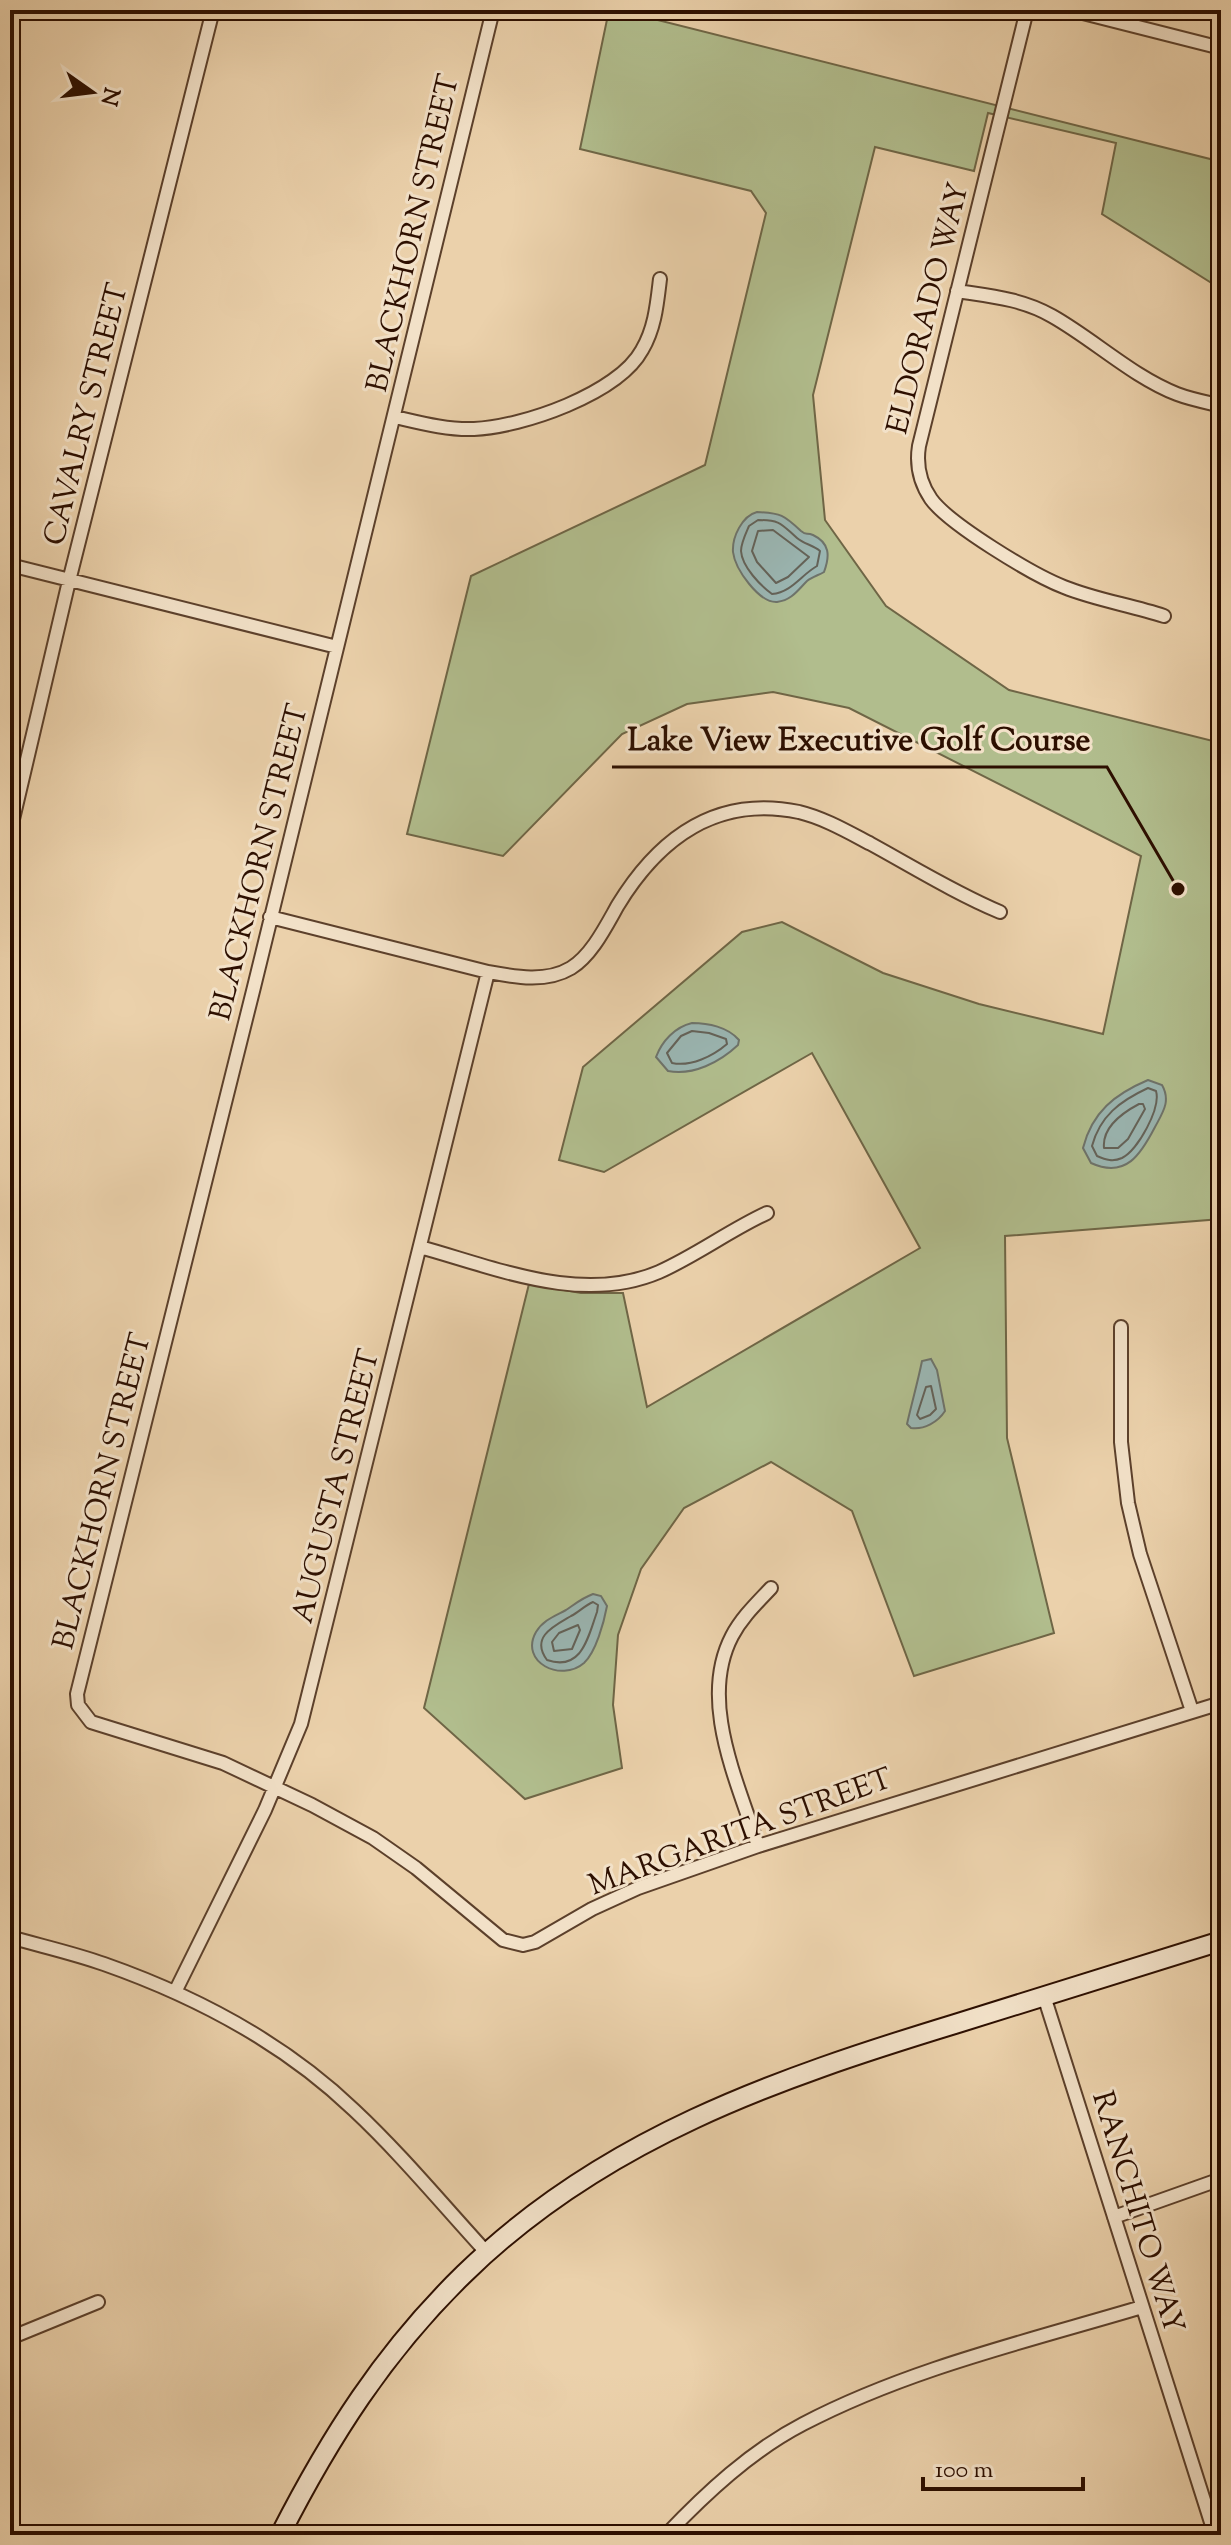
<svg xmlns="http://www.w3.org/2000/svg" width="1231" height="2545" viewBox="0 0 1231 2545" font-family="'Sorts Mill Goudy',serif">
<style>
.green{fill:#b1bd8d;stroke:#6f6646;stroke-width:2}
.water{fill:#9ab5b1;stroke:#6e736a;stroke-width:2}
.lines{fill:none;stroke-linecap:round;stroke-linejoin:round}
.shore{stroke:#646258;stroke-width:2}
.street-casing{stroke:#5c402b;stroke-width:16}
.secondary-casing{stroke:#2d0f00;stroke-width:22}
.street{stroke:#f2e1c8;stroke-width:12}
.secondary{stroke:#f2e1c8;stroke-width:18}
.labels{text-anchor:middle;stroke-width:6;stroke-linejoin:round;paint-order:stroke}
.street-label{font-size:30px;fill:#2d0f00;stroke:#f2e1c8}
.leader{fill:none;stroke:#2d0f00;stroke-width:3}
.callout-dot{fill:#2d0f00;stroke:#f2e1c8;stroke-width:3}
.callout-label{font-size:32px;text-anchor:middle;font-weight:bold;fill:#2d0f00;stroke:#f2e1c8;stroke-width:6;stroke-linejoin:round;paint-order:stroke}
</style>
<rect width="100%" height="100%" fill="#ebd1ab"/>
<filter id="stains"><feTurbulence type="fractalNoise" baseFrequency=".0025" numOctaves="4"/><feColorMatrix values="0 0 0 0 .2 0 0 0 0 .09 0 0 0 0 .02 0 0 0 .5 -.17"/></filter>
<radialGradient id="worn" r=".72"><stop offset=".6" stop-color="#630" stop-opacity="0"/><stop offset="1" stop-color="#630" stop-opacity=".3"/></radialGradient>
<path class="green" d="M609,10H618L1218,161L1221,164V289L1102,214L1116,143L988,113L974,171L875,147L813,395L825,520L886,606L1009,690L1221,743V1219L1005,1236L1007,1438L1054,1633L914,1676L852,1511L771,1462L684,1508L641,1569L618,1635L613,1705L622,1768L525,1799L424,1708L529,1284L581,1293H623L647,1407L920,1248L812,1053L604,1172L559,1160L583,1067L742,932L782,922L883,973L979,1004L1103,1034L1141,856L849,708L773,692L687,704L622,734L503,856L407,834L471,576L705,465L766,213L751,191L580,149Z"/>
<path class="water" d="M757,512C781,513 784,515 801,531C807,536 806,532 813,535C830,543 830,556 824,572C819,575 812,577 807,581C798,590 792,600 777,602C759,603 735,569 733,552C732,537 742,516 757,512Z
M692,1023C708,1023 728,1027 739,1040L738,1045C720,1062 693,1076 668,1071L656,1057C662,1041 675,1027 692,1023Z
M1148,1080L1162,1085C1171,1101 1163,1112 1155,1127C1141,1154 1126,1179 1091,1163L1083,1148C1092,1112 1115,1094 1148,1080Z
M931,1359L937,1370L945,1411C938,1422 924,1430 911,1428L907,1424C912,1402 918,1381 922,1361Z
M593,1594L601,1596L607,1606C604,1622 596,1652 584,1663C561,1683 519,1662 536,1632C543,1620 555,1616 566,1610C575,1604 582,1598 593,1594Z"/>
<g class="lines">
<path class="shore" d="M758,520C781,520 781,524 797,538C804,544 813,545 820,551L817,566C801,575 792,592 772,594C761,586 742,567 741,551C741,543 746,533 749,526Z
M773,530L809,557L788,577L776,583L757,562L752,551L758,531Z
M692,1031L709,1033L726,1039L727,1044C713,1056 691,1067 672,1063L667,1053L681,1036Z
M1148,1088L1156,1091C1161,1108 1138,1150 1122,1158C1113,1162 1106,1160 1097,1156L1092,1146C1100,1116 1120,1101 1148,1088Z
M1139,1104H1143L1145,1109L1128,1139L1118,1148H1104C1102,1128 1122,1113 1139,1104Z
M931,1386L936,1409L930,1415L920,1419L917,1415L926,1387Z
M593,1602L598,1605L597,1612C588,1637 582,1672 547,1660C530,1637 554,1626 571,1616C579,1612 584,1606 593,1602Z
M578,1625L580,1630L572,1649L554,1651L552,1642L559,1633Z"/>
<defs>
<path id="street" d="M493,10L254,987L77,1694L78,1705L91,1722L223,1763L312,1805L373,1838L416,1868L503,1940L523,1945L535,1942L592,1909L638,1888L758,1846L1221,1703
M1027,10L919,446C916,465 920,483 931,499C949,524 1033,575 1064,587C1096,600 1131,605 1164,616
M1071,10L1221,48
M957,291C990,296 1023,299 1052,316C1093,339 1133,377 1177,394C1190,399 1205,402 1218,405
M395,417C421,423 447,430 474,429C522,427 618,394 642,350C655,328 657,304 660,279
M10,565L337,647
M10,832L69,581L213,10
M270,917L488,972C515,977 546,983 571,968C592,955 606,926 618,905C659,838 716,795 799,812C824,818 848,832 871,844C913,867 955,893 1000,912
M420,1247C496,1268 582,1305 659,1272C697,1255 730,1230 767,1213
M1121,1327V1442L1128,1503L1140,1554L1192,1711
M758,1846C738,1782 698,1701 732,1636C742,1617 757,1603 771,1588
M10,1937C41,1946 73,1953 104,1964C195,1996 284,2043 354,2110C401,2154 443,2205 487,2253
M175,1992L265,1810L301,1724L488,972
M1044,1996L1215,2535
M1114,2217L1221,2179
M10,2338L98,2302
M666,2535C706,2493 751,2451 803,2424C908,2369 1028,2341 1142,2307"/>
<path id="secondary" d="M280,2535C330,2437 384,2352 464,2274C602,2139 775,2079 955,2024C1043,1996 1132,1969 1221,1941"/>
</defs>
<use href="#street" class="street-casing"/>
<use href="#secondary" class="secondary-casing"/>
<use href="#street" class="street"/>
<use href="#secondary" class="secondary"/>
</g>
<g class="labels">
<g class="street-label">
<text transform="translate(412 233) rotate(-77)" y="10">BLACKHORN STREET</text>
<text transform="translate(927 308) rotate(-76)" y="10">ELDORADO WAY</text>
<text transform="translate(85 414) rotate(-76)" y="10">CAVALRY STREET</text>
<text transform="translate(258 862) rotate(-76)" y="10">BLACKHORN STREET</text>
<text transform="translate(335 1486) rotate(-76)" y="10">AUGUSTA STREET</text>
<text transform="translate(101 1491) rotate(-76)" y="10">BLACKHORN STREET</text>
<text transform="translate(740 1831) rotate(-20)" y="10">MARGARITA STREET</text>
<text transform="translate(1139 2212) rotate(73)" y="10">RANCHITO WAY</text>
</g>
</g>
<path class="leader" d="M1178 889L1107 767H612"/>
<circle class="callout-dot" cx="1178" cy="889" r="8"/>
<g class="callout-label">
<text x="859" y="750">Lake View Executive Golf Course</text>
</g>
<rect width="1231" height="2545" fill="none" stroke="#ebd1ab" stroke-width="40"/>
<rect x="12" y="12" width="1207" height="2521" fill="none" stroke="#2d0f00" stroke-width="4"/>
<rect x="20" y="20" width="1191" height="2505" fill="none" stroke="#2d0f00" stroke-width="2"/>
<g transform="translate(92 92) rotate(104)" stroke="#f2e1c8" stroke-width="6" paint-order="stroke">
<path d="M0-6L14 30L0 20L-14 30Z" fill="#2d0f00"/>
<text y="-12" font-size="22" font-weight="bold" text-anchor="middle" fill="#2d0f00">N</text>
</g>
<path d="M923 2477v12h160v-12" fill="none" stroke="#2d0f00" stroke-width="4"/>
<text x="935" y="2477" font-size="24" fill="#2d0f00" stroke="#f2e1c8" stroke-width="6" paint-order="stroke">100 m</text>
<rect width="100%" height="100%" filter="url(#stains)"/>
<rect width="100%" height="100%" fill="url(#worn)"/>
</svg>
